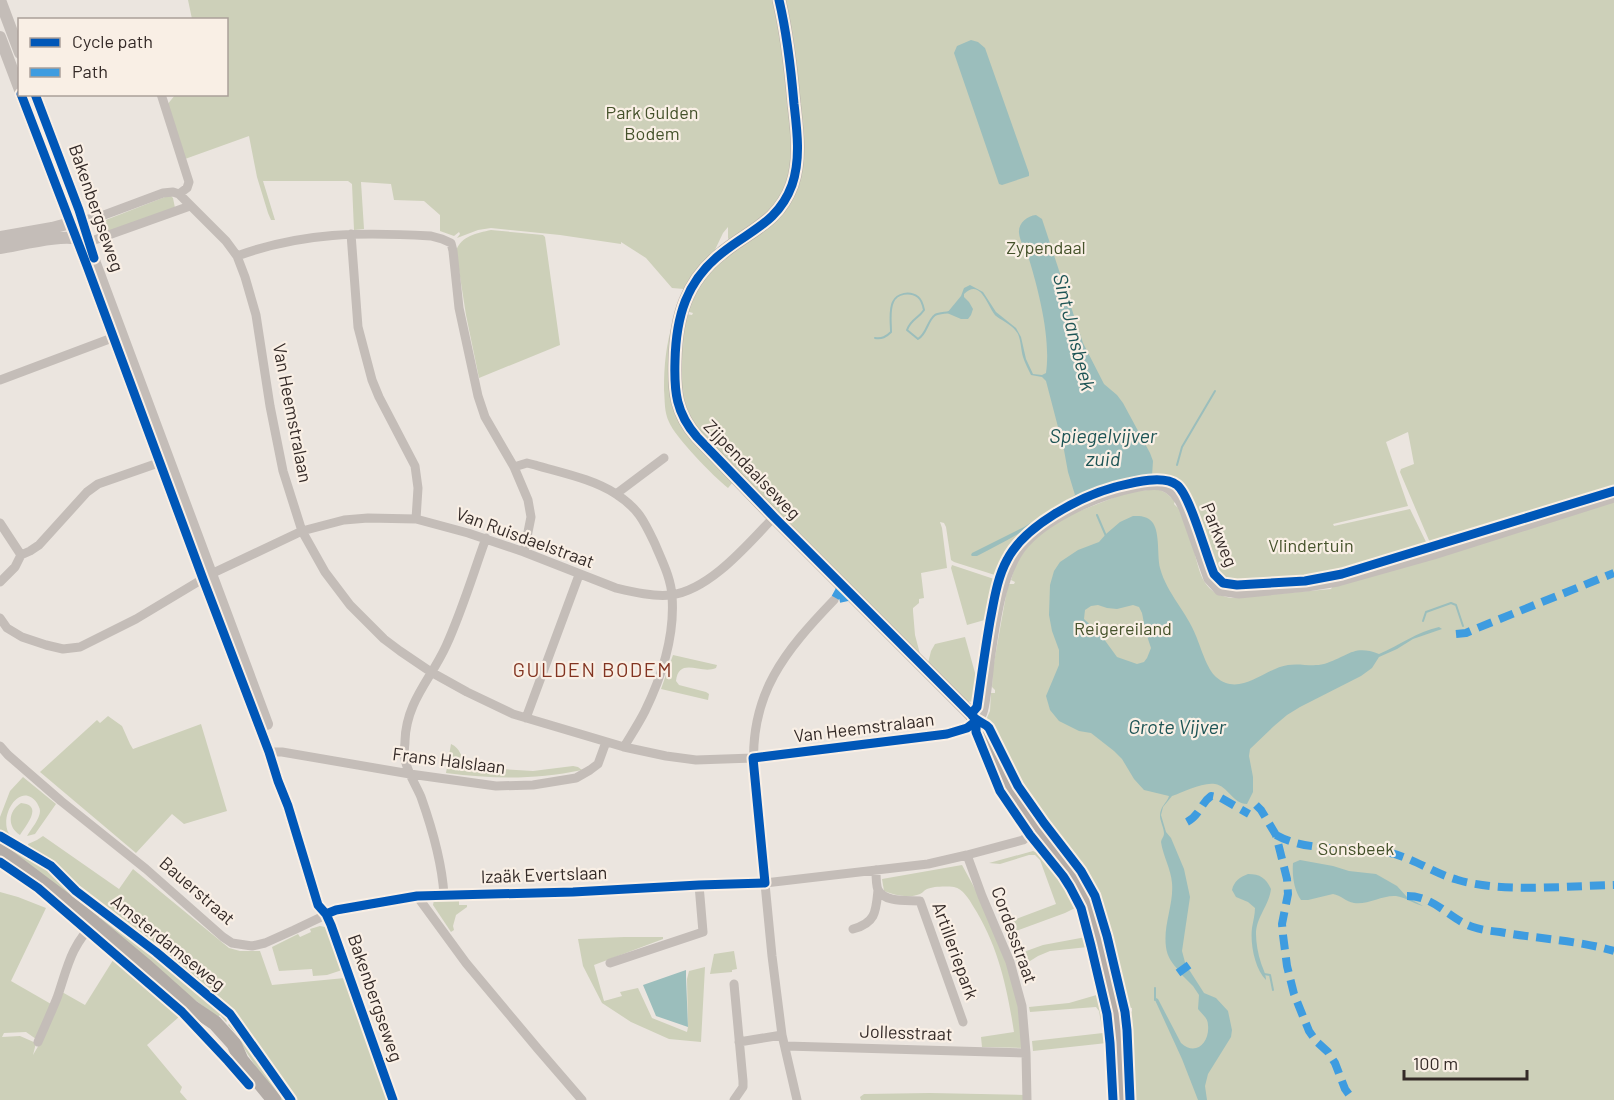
<svg xmlns="http://www.w3.org/2000/svg" width="1614" height="1100" viewBox="0 0 1614 1100" font-family="Barlow,sans-serif">
<style>
.green{fill:#cdd0b9}
.water{fill:#9bbebc;fill-rule:evenodd}
.lines{fill:none;stroke-linecap:round;stroke-linejoin:round}
.stream{stroke:#9bbebc;stroke-width:2}
.minor{stroke:#c4bdb8;stroke-width:9}
.tertiary{stroke:#c4bdb8;stroke-width:12}
.secondary{stroke:#b5ada8;stroke-width:14}
.primary{stroke:#b3aca7;stroke-width:15}
.quiet{stroke:#3e9ce0;stroke-width:8;stroke-dasharray:15 8;stroke-linecap:butt}
.cycleway-casing{stroke:#f9efe5;stroke-width:13}
.cycleway{stroke:#0057b8;stroke-width:9}
.labels{text-anchor:middle;stroke-width:4.5;stroke-linejoin:round;paint-order:stroke}
.park-label{font-size:18px;fill:#45522b;stroke:#f9efe5}
.street-label{font-size:18px;fill:#342a27;stroke:#f9efe5}
.water-label{font-size:20px;font-style:italic;fill:#1d5455;stroke:#f9efe5}
.neighbourhood-label{font-size:20px;letter-spacing:1.5px;fill:#823421;stroke:#f9efe5}
</style>
<rect width="100%" height="100%" fill="#ebe5df"/>
<path class="green" d="M188,0H775L781,32L793,147L788,182L773,210L729,240L728,238V227L723,233L713,254L684,289L672,288L646,258L621,242V244L560,235L491,228L478,230L457,238L460,234L459,232L454,236L440,231V215L424,201L394,200L391,184L361,182L364,229L354,230L352,184L348,181H263L275,220H271L268,213L257,177L249,136L185,159L167,105L175,95L226,94V38L228,36V33L227,34L226,20L192,19Z
M783,0H1614V489L1431,545L1400,472L1401,469L1414,464L1408,432L1386,442L1408,506L1333,524L1334,526L1410,509L1428,546C1390,558 1352,573 1312,578C1297,580 1282,578 1266,579C1248,580 1231,591 1216,573C1203,545 1196,494 1171,478L1170,479C1121,474 1038,510 1010,551C1004,559 1001,568 998,576L954,562L951,560L946,527L944,523L940,522L942,528L947,568L921,573L924,598L919,599V603L913,608V611L915,635L920,654L700,435L686,414L679,374L686,314L692,315L693,313L686,311L698,285L797,184Z
M170,195L173,198L175,208L105,234L100,232L98,223Z
M491,230L543,235L545,237L560,345L479,378L466,315L456,251C461,236 477,233 491,230Z
M673,321H674L672,397L733,482L728,488C714,477 675,437 669,422C664,412 665,401 664,390C664,364 666,346 673,321Z
M1158,489L1166,493L1175,501L1174,504L1177,507L1179,508C1183,520 1188,532 1192,544C1200,570 1200,593 1231,598L1331,589L1333,586L1614,501V1100H1132L1127,1016L1132,1011V1008L1125,1007L1109,936L1096,895L1082,870L1025,795L1011,772L1000,745L986,720L990,711L991,693H995V690L992,687L993,668L1008,584H1014L1015,582L1011,580L1016,563L1032,540L1067,516L1128,492Z
M952,565L997,580L988,619L967,625L951,568Z
M965,637L977,680L973,704L970,701L968,703L928,663L931,651L935,644Z
M673,655L717,665L716,668C701,675 679,656 676,681L679,685L706,692L709,694L708,700L661,689Z
M108,716L122,726L130,744L133,749L201,724L227,811L184,824L172,814L136,853L40,772L97,720L100,723Z
M451,744C462,749 461,759 467,767L533,771L573,766L578,767L582,770C534,780 494,779 446,773Z
M23,777L56,804L35,834L27,836C31,829 40,819 40,811C40,808 38,805 37,803C21,781 0,813 8,832C11,837 17,840 22,844V847L0,833V817L10,791Z
M21,803C44,805 26,825 20,835C7,827 8,811 21,803Z
M43,836L119,889L133,869L229,948L240,951H260L272,985L345,978L356,1004L388,1100H297L245,1033L233,1016L157,948L141,938L104,911L82,894L50,865L29,852L28,844L37,840Z
M0,838L48,867L74,892L103,913L98,919L0,846Z
M1033,851C1052,857 1068,890 1077,907L1065,913L1008,934L1003,924L1056,904L1040,860L1035,855H1029L1000,864L989,863Z
M962,865L992,920L1016,981L1024,1048L982,1047L981,1037L1014,1032C1007,987 998,945 973,906C969,899 963,889 954,887C948,886 933,886 927,889C923,891 924,892 920,894C908,899 895,895 884,891L882,879Z
M0,892L18,897L46,908L11,981L51,1004L36,1039L26,1032L4,1033L2,1037L20,1036L36,1043L33,1055L40,1043L62,992L85,1005L115,957L180,1016L147,1045L182,1087L180,1092L187,1100H0Z
M434,900H459V905H467V907L456,915L453,926L454,930L451,932L433,905Z
M103,915H105L151,949L225,1011L230,1018L226,1022L220,1015L218,1017L191,997L99,920Z
M320,926L325,927L327,931L342,970L327,975L313,976L312,969L279,971L272,947L298,934L300,937L311,932L310,929Z
M624,937H663V939L594,965L604,1001L622,996L620,992L638,988L652,1018L687,1032L688,1027L687,979L689,971L705,967L701,1042L669,1039L631,1022L602,1003L583,966L578,939Z
M1086,937L1088,947L1050,951L1038,956L1019,968L1015,955L1043,945Z
M734,951L737,969L732,970V972L710,974L714,954Z
M1100,994L1107,1043L1033,1051L1032,1041L1103,1033L1099,1011L1096,1007L1030,1012L1029,1007L1069,1003Z
M232,1021L251,1045L290,1100H281L259,1072L240,1042L242,1040L228,1025Z
M930,1093L1025,1095L1026,1100H861L860,1097L864,1094Z"/>
<path class="water" d="M971,40L978,42L985,48L1029,173V176L1002,185L999,184L954,53L957,46Z
M1036,215L1042,219L1083,343L1104,384L1117,395L1123,403L1150,453L1153,461L1152,476C1131,481 1109,484 1089,492C1067,500 1049,514 1029,527C1013,538 994,547 977,556H972L971,555L972,553L1024,527L1075,495L1068,472L1064,450L1046,381L1042,377L1031,375C1028,369 1025,363 1023,357C1021,350 1021,341 1018,334C1013,325 1004,322 996,316C988,308 981,277 964,294V297L969,302L973,309L971,315L968,319H961L947,313L961,296L964,288L970,285L983,292L996,312L1016,328L1021,337L1026,359L1033,374L1042,375L1046,373C1051,339 1039,292 1029,259C1026,251 1020,242 1019,233C1018,223 1027,216 1036,215Z
M1133,516C1141,516 1148,516 1153,523C1160,534 1157,555 1160,568C1167,594 1187,612 1196,636C1201,648 1207,669 1216,677C1240,698 1265,668 1288,665C1300,663 1312,667 1324,664C1348,657 1353,644 1379,654C1400,645 1417,632 1439,627L1442,629L1413,639L1397,649L1379,657L1372,668L1361,676L1300,707L1287,715L1274,726L1250,749L1249,756L1253,777V792L1247,804C1233,804 1228,786 1215,784C1202,782 1184,792 1172,796L1163,807L1161,815L1166,832L1171,838L1184,869L1190,897L1182,951L1186,966L1179,971C1173,964 1167,957 1166,947C1163,925 1174,904 1172,883C1171,869 1163,856 1161,842C1161,839 1164,837 1164,834C1164,828 1160,821 1160,816C1160,806 1167,803 1169,796L1144,790L1134,779L1122,759L1114,751L1091,733L1079,731L1059,721L1050,710L1046,696L1059,665V650L1052,631L1049,615L1050,585L1054,571L1060,562L1078,550L1099,542L1106,534L1120,522ZM1098,605L1107,608L1117,609L1133,605L1139,607L1142,613L1146,633L1151,648L1147,658L1144,662L1137,664L1117,657L1101,635L1084,619L1085,610L1091,606Z
M1300,860L1333,866L1349,871L1376,874L1397,886L1407,897L1423,906C1414,904 1405,897 1396,896C1382,895 1368,905 1354,903C1346,902 1341,895 1333,894L1308,900H1301C1294,890 1292,876 1293,863Z
M1248,874C1260,874 1266,878 1271,889C1269,906 1256,917 1256,934C1256,943 1258,954 1261,963C1263,969 1266,974 1266,980C1255,969 1250,944 1252,928C1253,921 1255,915 1255,908L1248,902L1236,897L1232,890C1234,881 1240,877 1248,874Z
M1188,968L1204,993L1216,998L1228,1011L1232,1030L1231,1037L1208,1074L1205,1086L1207,1100H1198L1182,1059L1155,1000L1156,998L1158,999L1181,1043C1196,1057 1210,1042 1208,1025C1208,1018 1202,1014 1198,1009L1199,995L1193,986L1180,973Z
M686,970V977L688,1027L656,1016L643,985Z"/>
<g class="lines">
<path class="stream" d="M875,338C882,339 886,337 891,332C891,323 889,310 893,302C897,293 910,291 918,297C922,300 923,305 924,310C918,319 911,319 907,330L918,339C927,334 927,321 935,315C939,313 945,313 949,312
M1177,465L1182,447L1215,391
M1097,515L1106,536
M1423,621L1426,612L1451,603L1456,605L1463,626
M1264,974L1270,975L1273,990
M1155,988V1000"/>
<path class="minor" d="M161,94L189,182L187,188L179,194
M82,220L96,218L163,193L173,192L179,194L226,241L237,256L245,277L256,315L270,406L283,471L302,531L325,572L350,605L384,639L400,651L431,672L467,692L513,714L624,747L666,756L696,760L753,758L947,734C960,730 974,727 982,715C986,709 989,670 990,661C995,627 1000,584 1017,555C1036,522 1098,495 1134,488C1159,483 1171,483 1183,508L1208,579L1219,591L1239,594L1307,587L1338,582L1434,555L1614,498
M351,234L358,327L372,380L379,397L415,466L418,488L416,519
M89,242L190,206
M237,256C303,232 361,232 431,236L442,239L451,243L453,251L459,308L478,396L485,417L514,467L528,500L531,517L524,552
M0,380L120,335
M514,467L527,463L535,465C562,473 593,479 616,494C639,509 644,521 655,544C662,561 671,578 672,596C675,635 662,676 645,711C639,723 631,735 624,747
M616,494L664,458
M0,523L21,555
M0,582L15,567L21,555L30,551L39,545L87,492L98,484L164,461
M0,618L7,628L22,637L46,645L63,649L80,647L136,619L211,574L302,531L344,520L368,518L416,519L468,533L524,552L616,588C633,592 654,597 671,595C710,590 748,544 774,517
M526,718L579,575
M0,746L8,755L61,801L146,869L223,937L232,943L252,946L265,943L294,930L336,910L417,896L573,892L699,885L765,883L928,864L967,855L1023,840L1038,829
M269,752H282L410,774L496,786L533,785L576,778L590,770L598,764L606,742
M967,855L982,896L1010,962L1022,1006L1026,1053L1027,1100
M876,870C876,876 876,885 878,890C885,903 908,900 920,901L963,1022
M444,895C442,862 432,828 421,797C416,785 407,772 405,759C403,754 405,747 405,741C406,702 431,679 446,646C462,611 473,574 486,538
M417,896L466,963L538,1049L582,1100
M326,914L331,925L393,1100
M853,929C876,923 876,911 878,890
M610,963L703,932L699,885
M734,984L743,1081V1087L734,1100
M38,1042C44,1028 51,1013 57,998C67,969 71,944 95,923
M739,1042L782,1035
M786,1046L1026,1053
M797,1100L782,1035L772,956L754,770C749,694 785,651 834,600"/>
<path class="tertiary" d="M0,0L20,53
M0,37L20,90
M21,94L87,266L203,579L269,752L278,781L288,806L318,905L326,914
M35,94L79,210L95,263L267,724
M0,237L52,228L78,221
M0,248C20,245 64,233 82,240"/>
<path class="secondary" d="M779,0C787,34 791,69 794,104C797,130 801,159 792,185C778,223 750,230 722,253C686,281 676,317 675,361C674,392 676,413 697,437L774,517L971,714L987,739L1004,780L1011,792L1022,809L1071,871L1087,901L1103,956L1116,1013L1119,1043L1122,1100"/>
<path class="primary" d="M0,851L81,912L147,967L193,1008L215,1023L234,1044L241,1060L274,1100"/>
<path class="quiet" d="M841,584L839,591L834,600L852,596
M1456,634L1466,633L1475,629L1614,573
M1256,805L1261,810L1276,835L1287,879L1288,894L1282,924L1283,935L1287,966L1294,994L1309,1031L1316,1041L1328,1052L1335,1063L1345,1089L1353,1100
M1187,822C1200,815 1201,803 1211,796L1221,798L1249,814
M1276,835C1306,852 1351,847 1385,852C1411,856 1432,873 1458,880C1502,893 1567,886 1614,885
M1407,896C1435,896 1449,919 1473,927C1482,930 1491,931 1500,932C1538,939 1577,940 1614,951
M1178,973L1189,965"/>
<defs>
<path id="cycleway" d="M779,0C787,34 791,69 794,104C797,130 801,159 792,185C778,223 750,230 722,253C686,281 676,317 675,361C674,392 676,413 697,437L774,517L971,714C977,723 983,721 989,728L1018,786L1044,823L1081,871L1095,896L1107,936L1125,1012L1127,1030L1130,1100
M21,94L87,266L203,579L269,752L278,781L288,806L318,905L326,914L331,925L393,1100
M35,94L79,210L94,258
M971,714L977,707C981,679 985,650 990,621C994,601 997,578 1007,560C1024,526 1079,497 1115,487C1131,483 1163,474 1177,485C1190,495 1206,555 1214,574L1223,583L1237,585L1305,581L1342,574L1614,491
M976,721V732L1000,791L1030,835L1063,876L1070,887L1081,908L1091,946L1107,1014L1110,1043L1113,1100
M0,836L51,866L76,891L156,952L230,1014L291,1100
M0,862L38,888L182,1012L228,1061L249,1085
M326,914L336,910L417,896L573,892L699,885L765,883L753,758L947,734L967,728L976,721"/>
</defs>
<use href="#cycleway" class="cycleway-casing"/>
<use href="#cycleway" class="cycleway"/>
</g>
<g class="labels">
<g class="park-label">
<text x="652" y="119">Park Gulden<tspan x="652" dy="21">Bodem</tspan></text>
<text x="1046" y="254">Zypendaal</text>
<text x="1311" y="552">Vlindertuin</text>
<text x="1123" y="635">Reigereiland</text>
<text x="1356" y="855">Sonsbeek</text>
</g>
<g class="street-label">
<text transform="translate(96 208) rotate(71)" y="6">Bakenbergseweg</text>
<text transform="translate(292 413) rotate(79)" y="6">Van Heemstralaan</text>
<text transform="translate(752 470) rotate(46)" y="6">Zijpendaalseweg</text>
<text transform="translate(1219 535) rotate(68)" y="6">Parkweg</text>
<text transform="translate(525 538) rotate(20)" y="6">Van Ruisdaelstraat</text>
<text transform="translate(864 728) rotate(-7)" y="6">Van Heemstralaan</text>
<text transform="translate(449 761) rotate(7)" y="6">Frans Halslaan</text>
<text transform="translate(544 875) rotate(-2)" y="6">Izaäk Evertslaan</text>
<text transform="translate(197 891) rotate(41)" y="6">Bauerstraat</text>
<text transform="translate(1014 935) rotate(70)" y="6">Cordesstraat</text>
<text transform="translate(168 943) rotate(39)" y="6">Amsterdamseweg</text>
<text transform="translate(955 951) rotate(70)" y="6">Artilleriepark</text>
<text transform="translate(375 998) rotate(71)" y="6">Bakenbergseweg</text>
<text transform="translate(906 1033) rotate(2)" y="6">Jollesstraat</text>
</g>
<g class="water-label">
<text transform="translate(1074 332) rotate(76)" y="7">Sint Jansbeek</text>
<text x="1103" y="443">Spiegelvijver<tspan x="1103" dy="23">zuid</tspan></text>
<text x="1177" y="734">Grote Vijver</text>
</g>
<g class="neighbourhood-label">
<text x="593" y="677">GULDEN BODEM</text>
</g>
</g>
<rect x="18" y="18" width="210" height="78" fill="#f9efe5" stroke="#aaa099" stroke-width="1.5"/>
<rect x="30" y="38" width="30" height="9" fill="#0057b8" stroke="#aaa099" stroke-width="1.5"/>
<text x="72" y="48" font-size="18" fill="#342a27">Cycle path</text>
<rect x="30" y="68" width="30" height="9" fill="#3e9ce0" stroke="#aaa099" stroke-width="1.5"/>
<text x="72" y="78" font-size="18" fill="#342a27">Path</text>
<path d="M1404 1070v9h123v-9" fill="none" stroke="#342a27" stroke-width="3"/>
<text x="1413" y="1070" font-size="18" fill="#342a27" stroke="#f9efe5" stroke-width="4.5" paint-order="stroke">100 m</text>
</svg>
